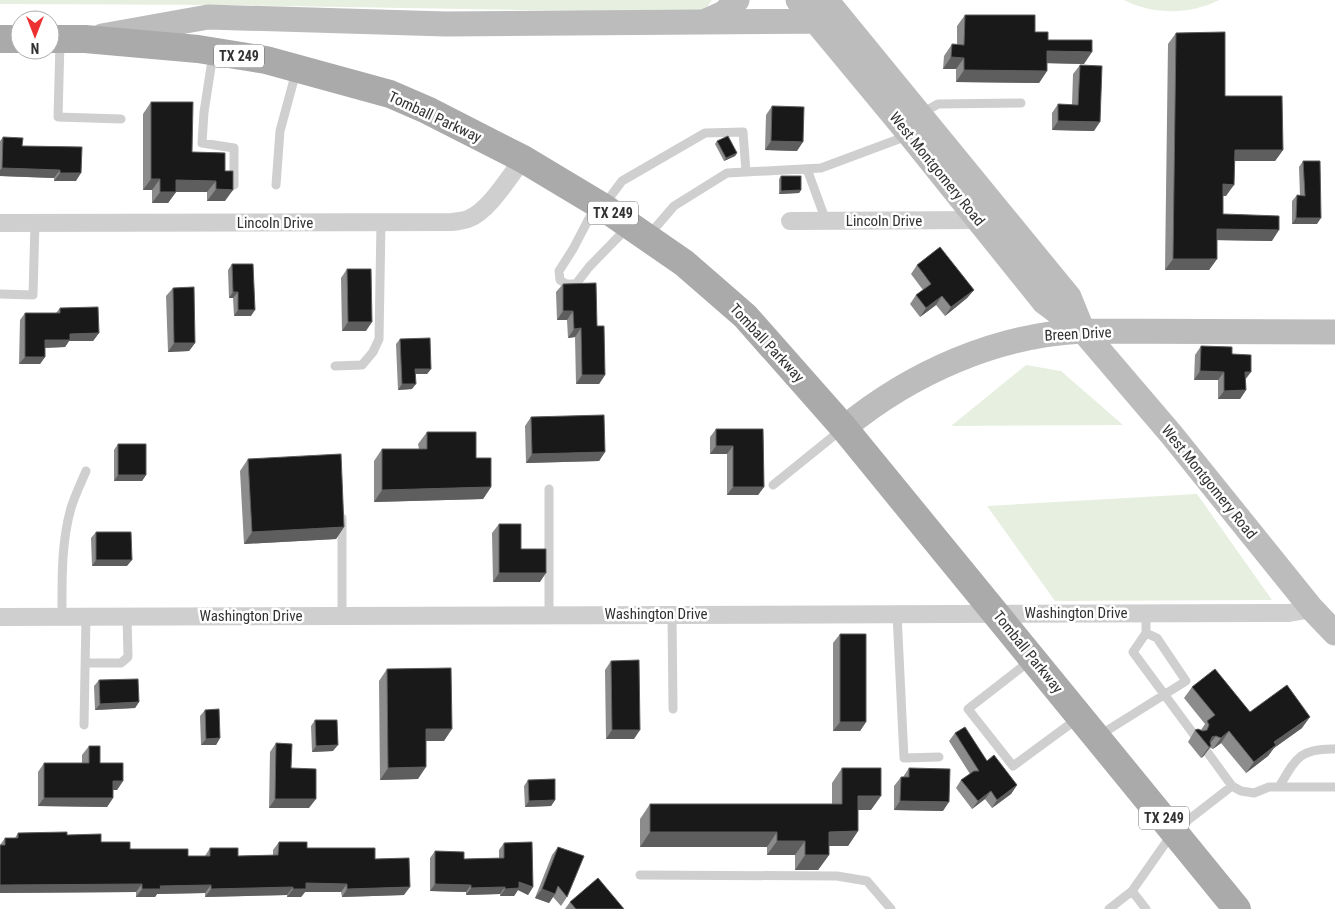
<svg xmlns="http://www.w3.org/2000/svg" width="1335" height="909" viewBox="0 0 1335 909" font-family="'Roboto Condensed',sans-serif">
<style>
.green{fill:#e7efe0}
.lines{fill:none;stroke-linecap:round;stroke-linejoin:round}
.lane{stroke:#cfcfcf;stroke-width:9}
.street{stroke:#cfcfcf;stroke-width:18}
.secondary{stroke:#bcbcbc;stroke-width:25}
.primary{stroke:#aaa;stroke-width:28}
.wall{fill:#8c8c8c}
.shaded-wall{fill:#5e5e5e}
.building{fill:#191919;stroke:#5e5e5e}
.labels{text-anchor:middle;stroke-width:5;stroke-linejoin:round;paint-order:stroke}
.shield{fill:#fff;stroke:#707070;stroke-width:1}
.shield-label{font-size:14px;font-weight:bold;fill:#323232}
.street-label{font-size:15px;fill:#323232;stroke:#fff}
</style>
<rect width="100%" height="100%" fill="#fff"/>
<path class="green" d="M0,0H712L703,13L229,5L0,4Z
M1124,0H1219C1189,15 1154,15 1124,0Z
M1026,365L1061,371L1123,425L951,426Z
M1197,494L1272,600L1055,601L987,506Z"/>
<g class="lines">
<path class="lane" d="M60,42L58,117L121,119
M213,54L204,112L202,143L234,148V185
M922,113L938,104L1021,103
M807,169L826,221
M276,185L280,131L296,72
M596,205L573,249L559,271L560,280L566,284H576L589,267L628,227
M604,205L622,181L705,133L743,132L746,172
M649,235L674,206L727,173L821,168L907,136
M0,294L33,295L35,223
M335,366L362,365L373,352L379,339L381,223
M773,485L841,430
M672,614L673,709
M897,614L904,758L939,757
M549,615V489
M342,616V518
M62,617C62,580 61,543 71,508C75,495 81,483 86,471
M1146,633L1133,652L1195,736
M1031,660L968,709L1013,766L1077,719
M85,663H121L128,657L127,617
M84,725L86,617
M1100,735L1186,681L1157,638L1146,633V613
M1208,753L1232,786L1241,791L1254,793L1269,787H1335
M1279,787C1296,758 1300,748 1335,749
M640,875L837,876L867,881L891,909
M1132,891L1146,909
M1109,909L1132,891L1174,831L1232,786"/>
<path class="street" d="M790,221L979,220
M0,223L452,222C457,221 463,221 468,219C489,211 509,177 523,159
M0,617L1289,613L1312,609"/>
<path class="secondary" d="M798,0L910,135L1044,302L1083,331L1171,434L1312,609L1335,633
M826,0L1069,297L1082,329
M704,22L724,13L737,0
M102,36L208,17L446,24L843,21
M844,428C911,373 996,335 1083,331L1335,332"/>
<path class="primary" d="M0,39H20
M50,39H85L198,49L266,60L390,94L427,110L523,159L603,207L684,263L745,316L844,428L1237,909"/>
</g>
<path class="wall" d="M965,15L1035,32L1084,64L1047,63V71L1039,83L956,82V69H943L944,56L952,44H957V26Z
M1176,33L1225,96L1283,150L1275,161H1235L1226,196H1223V214L1272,241L1217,240V259L1209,270H1165L1168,44Z
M1080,65L1094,131L1052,130V113L1058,104L1072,105L1073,74Z
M151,102L192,152L225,153V201H207V192H176L168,203H152V190H143V114Z
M772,106L797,151L765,150L766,115Z
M3,137L22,146L82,147L76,181H54V178L0,176V141Z
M717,141L737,153L735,156L724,161L715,144Z
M1303,161L1317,224H1292V201L1297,195L1300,196L1299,167Z
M781,176L801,190L799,193L779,194V179Z
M232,264L251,316H234L233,298H229L228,270Z
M917,265L974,290L967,298L945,316L936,305L920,317L910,304L916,295L923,290L911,274Z
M347,269L366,331H342L341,278Z
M563,284L597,326L605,375L599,384H576L575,337L568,338L567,320H557L556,292Z
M173,288L195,343L189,351L168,352L166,296Z
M60,308L99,333L93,341H69L65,347L45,348V357L40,364H19L20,320L25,313H56Z
M400,339L431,369L427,374H415L412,389L398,390L396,344Z
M1201,346L1232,354L1246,380V390L1240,399H1218V380H1194L1195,355Z
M531,417L605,452L599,461L526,463L525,426Z
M716,429H763L764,487L758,495H727V454H710V437Z
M427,432L476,458L491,487L483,499L374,502V461L382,449H419L418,444Z
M118,444L146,475L142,481H114V450Z
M248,459L344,527L336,539L244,544L240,471Z
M499,524L521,549L540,582H493L492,533Z
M96,532L127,566H92L91,538Z
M840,634L866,722L860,731H833V643Z
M611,661L634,739H606L605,670Z
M387,669L444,741H426L418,779L380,780L379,681Z
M99,680L139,702L135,708L95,710L94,686Z
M1192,687L1250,712L1302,728L1274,748L1268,756L1246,773L1221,743L1213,749L1210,748L1201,758L1188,742L1195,730H1201L1205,724L1184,698Z
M205,710L220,738L216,745H201L200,716Z
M315,720L333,751L312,752L311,726Z
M955,733L987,761L1017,785L1011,794L992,808L985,799L972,809L956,788L961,780L970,774L949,741Z
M276,743L291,768L309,808H269L270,752Z
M89,746L100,763L123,781L117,790H113V798L107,807L38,806V772L44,763H82V755Z
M842,768L871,810H858V831L848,846H829V855L818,870H795V855H767V847H640V819L650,804H832V783Z
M909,768L943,811L894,810V786L901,777H903Z
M528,780L555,800L551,806L525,807L524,786Z
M18,833L67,835L130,849L188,856H205L210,848L238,856L273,855V850L279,842L307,848L375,859L404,895L342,897L341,892H305L301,897H287V895L205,897V893L157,894L155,897H136V892L0,893V845L5,838H15Z
M504,843L533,887L528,895L518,890L514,896H500V894L466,895V892L430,891V858L435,851L464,859L499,858V850Z
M558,847L567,897L561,906L553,897L549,903L535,898L552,855Z
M570,902L624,909H565Z"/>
<path class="shaded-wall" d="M1047,51L1092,52L1084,64L1039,63Z
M951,57L964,58L956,69H943Z
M964,70L1047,71L1039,83L956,82Z
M1058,121L1100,122L1094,131L1052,130Z
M771,141L803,142L797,151L765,150Z
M1235,150H1283L1275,161H1228Z
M737,153L735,156L724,161L726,158Z
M2,168L60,170L54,178L0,176V170Z
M60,173H81L76,181H54Z
M151,179H160L152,190H143Z
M176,180L216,181L207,192H176L168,203H152L160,192Z
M1223,184L1234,185L1226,196L1216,195Z
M216,189L233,190L225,201H207Z
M801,190L799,193L779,194L781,191Z
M1296,218H1321L1317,224H1292Z
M1217,229L1279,230L1272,241L1210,240Z
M1173,259H1217L1209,270H1165Z
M974,290L967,298L945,316L951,307Z
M233,292H238L233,298H229Z
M942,296L936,305L920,317L926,308Z
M238,310H255L251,316H234Z
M563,311H573L567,320H557Z
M348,322H372L366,331H342Z
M581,328L575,337L568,338L574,329Z
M99,333L93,341H69L65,347L40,348L45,340L70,334Z
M174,343H195L189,351L168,352Z
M25,357H45L40,364H19Z
M415,369H431L427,374H411Z
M1200,371L1224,372L1218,380H1194Z
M1245,372H1251L1245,380Z
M582,375H605L599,384H576Z
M402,384H416L412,389L398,390Z
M1246,390L1240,399H1218L1224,391Z
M716,446H733L727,454H710Z
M605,452L599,461L526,463L532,454Z
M118,475H146L142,481H114Z
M491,487L483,499L374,502L382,490Z
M733,487H764L758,495H727Z
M344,527L336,539L244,544L252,532Z
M96,560H132L127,566H92Z
M499,573H546L540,582H493Z
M139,702L135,708L95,710L100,704Z
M1310,717L1302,728L1274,748L1268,756L1246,773L1254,762L1274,742Z
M840,722H866L860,731H833Z
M426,729H452L444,741H418Z
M612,730H640L634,739H606Z
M1229,731L1221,743L1213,749L1221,738Z
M1216,736L1208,746L1212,737Z
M220,738L216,745H201L206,739Z
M338,745L333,751L312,752L316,746Z
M1211,746L1203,757L1201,758L1209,747Z
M426,767L418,779L380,780L388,768Z
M113,781H123L117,790H107Z
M1017,785L1011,794L992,808L997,800Z
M991,791L985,799L972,809L978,801Z
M858,796H881L871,810H848Z
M44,798H113L107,807L38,806Z
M275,799H316L309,808H269Z
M555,800L551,806L525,807L529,801Z
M900,801L949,802L943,811L894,810Z
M858,831L848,846H818L829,832Z
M650,832H777L767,847H640Z
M777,841H805L795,855H767Z
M805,855H829L818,870H795Z
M519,882L533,887L528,895L518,890L514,896H500L505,889Z
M306,883L347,884L341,892H305L301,897H287L293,889Z
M111,884H142L136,892L0,893V885Z
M435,884L471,885L466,892L430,891Z
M211,885L205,893L157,894L155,897H136L142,889L160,886Z
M293,887L287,895L205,897L211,889Z
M410,887L404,895L342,897L347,889Z
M505,887L500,894L466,895L471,888Z
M542,889L555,894L549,903L535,898Z"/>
<path class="building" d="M965,15H1035V32H1048V40H1092V52L1047,51V71L964,70V58L951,57L952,44L964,45Z
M1225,32V96H1282L1283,150H1235L1234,185L1223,184V214L1279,216V230L1217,229V259H1173L1176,33Z
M1080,65L1102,66L1100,122L1058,121V104L1078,105Z
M151,102H193L192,152L225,153V171H233V190L216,189V181L176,180V192H160V179H151Z
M772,106L804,107L803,142L771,141Z
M728,136L737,153L726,158L717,141Z
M3,137L23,138L22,146L82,147L81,173H60V170L2,168Z
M1303,161H1320L1321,218H1296L1297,195L1305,196Z
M781,176H801V190L781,191Z
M940,247L974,290L951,307L942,296L926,308L916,295L931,284L917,265Z
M232,264H253L255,310H238V292H233Z
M347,269H371L372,322H348Z
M596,283L597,326H604L605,375H582L581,328L574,329L573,311H563V284Z
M194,287L195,343H174L173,288Z
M98,307L99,333L70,334V340H45V357H25V313H60V308Z
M430,338L431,369H415L416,384H402L400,339Z
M1201,346L1232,347V354L1251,355V372H1245L1246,390L1224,391V372L1200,371Z
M604,415L605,452L532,454L531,417Z
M716,429H763L764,487H733V446H716Z
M427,432H476V458H491V487L382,490V449H427Z
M118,444H146V475H118Z
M341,454L344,527L252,532L248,459Z
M499,524H521V549H546V573H499Z
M96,532H131L132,560H96Z
M840,634H866V722H840Z
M639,660L640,730H612L611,661Z
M451,668L452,729H426V767L388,768L387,669Z
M1215,669L1250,712L1287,685L1310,717L1274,742L1276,745L1254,762L1229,731L1221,738L1216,736L1212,737L1210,742L1211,746L1209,747L1195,730L1198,729L1203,731L1207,730L1209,725L1207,721L1215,715L1192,687Z
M138,679L139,702L100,704L99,680Z
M219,709L220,738L206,739L205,710Z
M315,720H337L338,745L316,746Z
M965,727L987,761L994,755L1017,785L997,800L991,791L978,801L961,780L974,771H979L955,733Z
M276,743L292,744L291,768L316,769V799H275Z
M89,746H100V763H123V781H113V798H44V763H89Z
M842,768H881V796H858V831L829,832V855H805V841H777V832H650V804H842Z
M909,768L950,769L949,802L900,801L901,777H909Z
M555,779V800L529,801L528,780Z
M67,832V835L101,834V842H130V849H188V856H210V848H238V856L278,855L279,842H307V848H375V859L409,858L410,887L347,889V884L306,883V889H293V887L211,889V885L160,886L161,889H142V884L0,885V845H5V838H18V833Z
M532,842L533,887L519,882V888L505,889V887L471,888V885L435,884V851L464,852V859L504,858V843Z
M558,847L584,856L567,897L558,886L555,894L542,889Z
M598,878L624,909H576L570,902Z"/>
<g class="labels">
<g class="shield">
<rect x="214" y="44.5" width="50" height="23" rx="4"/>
<rect x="588" y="201.5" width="50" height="23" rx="4"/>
<rect x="1139" y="806.5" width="50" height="23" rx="4"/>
</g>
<g class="shield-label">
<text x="239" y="61">TX 249</text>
<text x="613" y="218">TX 249</text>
<text x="1164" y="823">TX 249</text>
</g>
<g class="street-label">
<text transform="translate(435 117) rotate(25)" y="5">Tomball Parkway</text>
<text transform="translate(937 169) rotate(51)" y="5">West Montgomery Road</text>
<text x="884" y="226">Lincoln Drive</text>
<text x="275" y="228">Lincoln Drive</text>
<text transform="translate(1078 334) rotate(-3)" y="5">Breen Drive</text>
<text transform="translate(767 343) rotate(47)" y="5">Tomball Parkway</text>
<text transform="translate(1209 482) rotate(51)" y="5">West Montgomery Road</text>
<text x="1076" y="618">Washington Drive</text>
<text x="656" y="619">Washington Drive</text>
<text x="251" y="621">Washington Drive</text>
<text transform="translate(1028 652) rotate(51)" y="5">Tomball Parkway</text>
</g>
</g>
<g transform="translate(35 35) rotate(180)"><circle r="24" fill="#ffffff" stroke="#adadad"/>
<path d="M0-4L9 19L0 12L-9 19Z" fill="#ed3132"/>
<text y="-8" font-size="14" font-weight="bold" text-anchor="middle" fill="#323232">N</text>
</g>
</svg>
